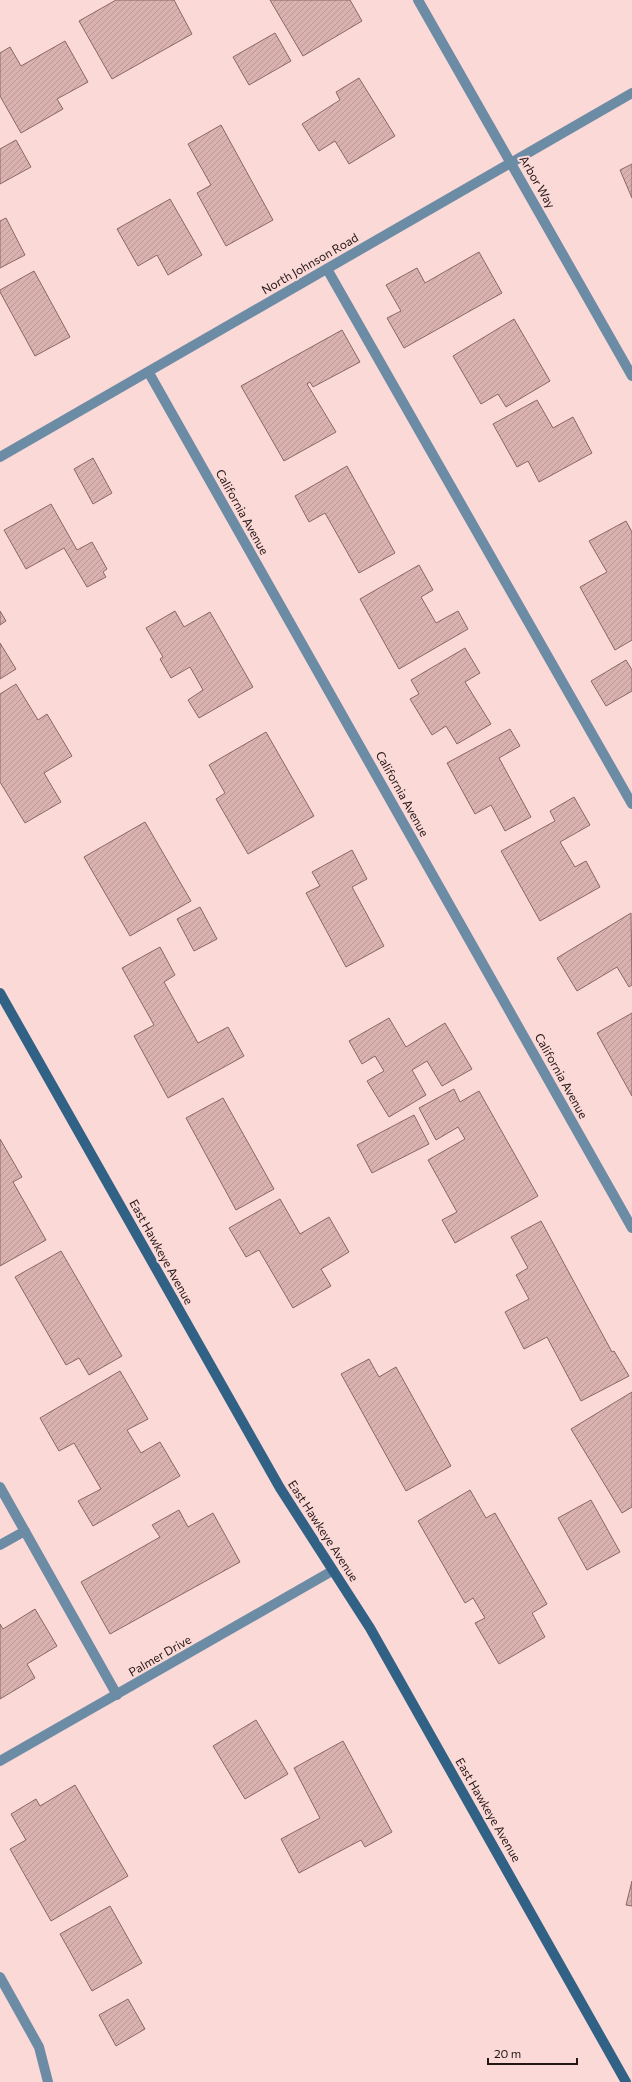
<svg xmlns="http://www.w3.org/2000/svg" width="632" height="2082" viewBox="0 0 632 2082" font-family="Commissioner,sans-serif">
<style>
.building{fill:url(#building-hatch);stroke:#8a6765}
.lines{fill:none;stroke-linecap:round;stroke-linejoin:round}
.lane{stroke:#6c8ba4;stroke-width:10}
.street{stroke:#6c8ba4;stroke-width:10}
.secondary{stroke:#316184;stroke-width:10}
.labels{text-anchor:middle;stroke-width:4;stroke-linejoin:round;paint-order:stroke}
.street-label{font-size:12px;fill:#241615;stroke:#fad9d7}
</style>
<defs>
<pattern id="building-hatch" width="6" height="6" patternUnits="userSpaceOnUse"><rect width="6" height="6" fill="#d9b2b0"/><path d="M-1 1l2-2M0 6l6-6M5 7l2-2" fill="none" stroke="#ba9896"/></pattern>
</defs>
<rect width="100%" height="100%" fill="#fad9d7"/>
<path class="building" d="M116,0H174L192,34L112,79L79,21Z
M270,0H350L362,21L303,56Z
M275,33L291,61L249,85L233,57Z
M65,41L88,82L57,99L63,109L21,133L0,96V53L10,47L21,66Z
M359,78L395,136L349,164L335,141L319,151L302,124L340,100L336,92Z
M221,125L273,220L226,246L197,193L211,185L188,144Z
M16,140L31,167L0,184V149Z
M632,164V198L620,170Z
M170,199L202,255L168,275L157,255L138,266L117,229Z
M6,218L25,255L0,268V221Z
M479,252L502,293L404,348L387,318L401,311L386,285L417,268L425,283Z
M34,271L70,337L35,356L0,292V290Z
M514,319L550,381L506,407L498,394L481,404L453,356Z
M342,330L360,362L313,387L310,382L307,384L336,432L284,461L241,386Z
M537,400L553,428L573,417L592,453L539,482L528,461L517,467L493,424Z
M93,458L112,493L93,504L74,469Z
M347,466L395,553L359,573L325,513L309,522L295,496Z
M51,504L77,550L92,542L107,569L103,572L106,577L87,587L64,548L26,569L4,530Z
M626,521L632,532V640L615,650L580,587L607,572L589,541Z
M419,565L433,590L421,597L436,623L458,611L468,629L399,669L360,599Z
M0,611L6,621L0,625Z
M175,611L184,627L210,612L253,687L199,718L188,700L203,690L190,667L171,678L160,659L163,657L146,628Z
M0,643L16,669L0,679Z
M465,648L480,673L465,682L491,724L457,744L446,726L432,735L410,699L419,694L411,680Z
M626,660L632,670V691L606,706L591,681Z
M16,684L38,720L47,714L72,756L44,773L61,802L25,823L0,782V694Z
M510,729L520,746L499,758L531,817L505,831L491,805L475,814L447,763Z
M266,732L314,816L248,854L216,799L225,793L209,765Z
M574,797L590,825L560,842L575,867L586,861L600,887L540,921L501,851L555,821L550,811Z
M145,822L191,901L130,936L84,857Z
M352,850L367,879L352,887L384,946L346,967L306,893L320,886L312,872Z
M200,907L217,939L194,951L177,919Z
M631,913L632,985L629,987L617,967L577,991L557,958Z
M160,947L175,975L164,982L198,1043L228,1027L244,1056L168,1098L134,1036L154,1025L122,968Z
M632,1013V1096L597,1033Z
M389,1018L406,1047L445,1023L472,1069L442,1086L427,1061L412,1070L426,1095L389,1117L367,1081L384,1071L375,1056L362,1064L349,1041Z
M454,1089L460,1102L479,1091L538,1196L455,1243L442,1220L457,1212L428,1160L465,1139L458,1127L436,1140L419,1108Z
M223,1098L274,1189L236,1210L186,1118Z
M414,1115L429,1144L372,1173L357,1145Z
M0,1139L22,1177L13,1182L46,1240L0,1266Z
M280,1199L300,1234L329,1217L349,1252L321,1269L331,1286L293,1308L259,1250L246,1257L229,1228Z
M541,1221L612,1352L614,1351L629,1376L581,1401L547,1337L524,1349L505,1312L529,1299L516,1275L528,1268L511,1237Z
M61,1251L122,1356L89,1375L79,1358L66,1365L15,1277Z
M369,1359L379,1377L396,1367L451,1466L406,1491L341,1374Z
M120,1371L148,1419L127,1430L141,1453L160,1442L180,1476L93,1526L78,1501L101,1489L74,1443L59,1451L40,1418Z
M632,1392V1507L622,1513L571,1429Z
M470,1490L486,1518L495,1513L547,1604L532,1613L545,1637L499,1664L475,1623L485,1618L473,1598L465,1603L418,1521Z
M591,1500L620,1552L587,1570L558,1518Z
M179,1510L188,1527L213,1513L240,1562L110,1634L81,1582L160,1537L152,1525Z
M35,1609L57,1646L27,1664L35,1678L0,1699V1624L3,1629Z
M256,1720L288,1774L245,1799L213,1746Z
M343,1741L392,1832L365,1847L361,1840L299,1873L281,1839L320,1818L294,1768Z
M75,1785L128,1876L51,1921L10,1849L26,1840L11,1814L36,1799L40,1806Z
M632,1881V1906L626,1905Z
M110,1906L142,1963L92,1991L60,1934Z
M128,1999L145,2029L116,2046L99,2015Z"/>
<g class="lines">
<path class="lane" d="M327,269L632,804
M0,1487L117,1695
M0,1545L25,1531"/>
<path class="street" d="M418,0L632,376
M149,373L632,1228
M0,457L632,93
M0,1761L332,1571
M0,1977L39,2047L48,2082"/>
<path class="secondary" d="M0,993L280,1488L370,1628L626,2082"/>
</g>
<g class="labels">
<g class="street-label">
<text transform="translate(537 182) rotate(60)" y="4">Arbor Way</text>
<text transform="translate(310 264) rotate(-30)" y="4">North Johnson Road</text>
<text transform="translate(242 512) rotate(61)" y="4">California Avenue</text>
<text transform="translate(402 794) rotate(61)" y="4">California Avenue</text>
<text transform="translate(561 1076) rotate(61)" y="4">California Avenue</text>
<text transform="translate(161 1252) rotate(61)" y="4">East Hawkeye Avenue</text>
<text transform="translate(323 1531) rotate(57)" y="4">East Hawkeye Avenue</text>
<text transform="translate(160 1656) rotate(-30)" y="4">Palmer Drive</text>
<text transform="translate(488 1810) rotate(60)" y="4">East Hawkeye Avenue</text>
</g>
</g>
<path d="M488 2058v6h89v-6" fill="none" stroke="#241615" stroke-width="2"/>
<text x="494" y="2058" font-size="12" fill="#241615" stroke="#fad9d7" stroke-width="3" paint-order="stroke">20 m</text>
</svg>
